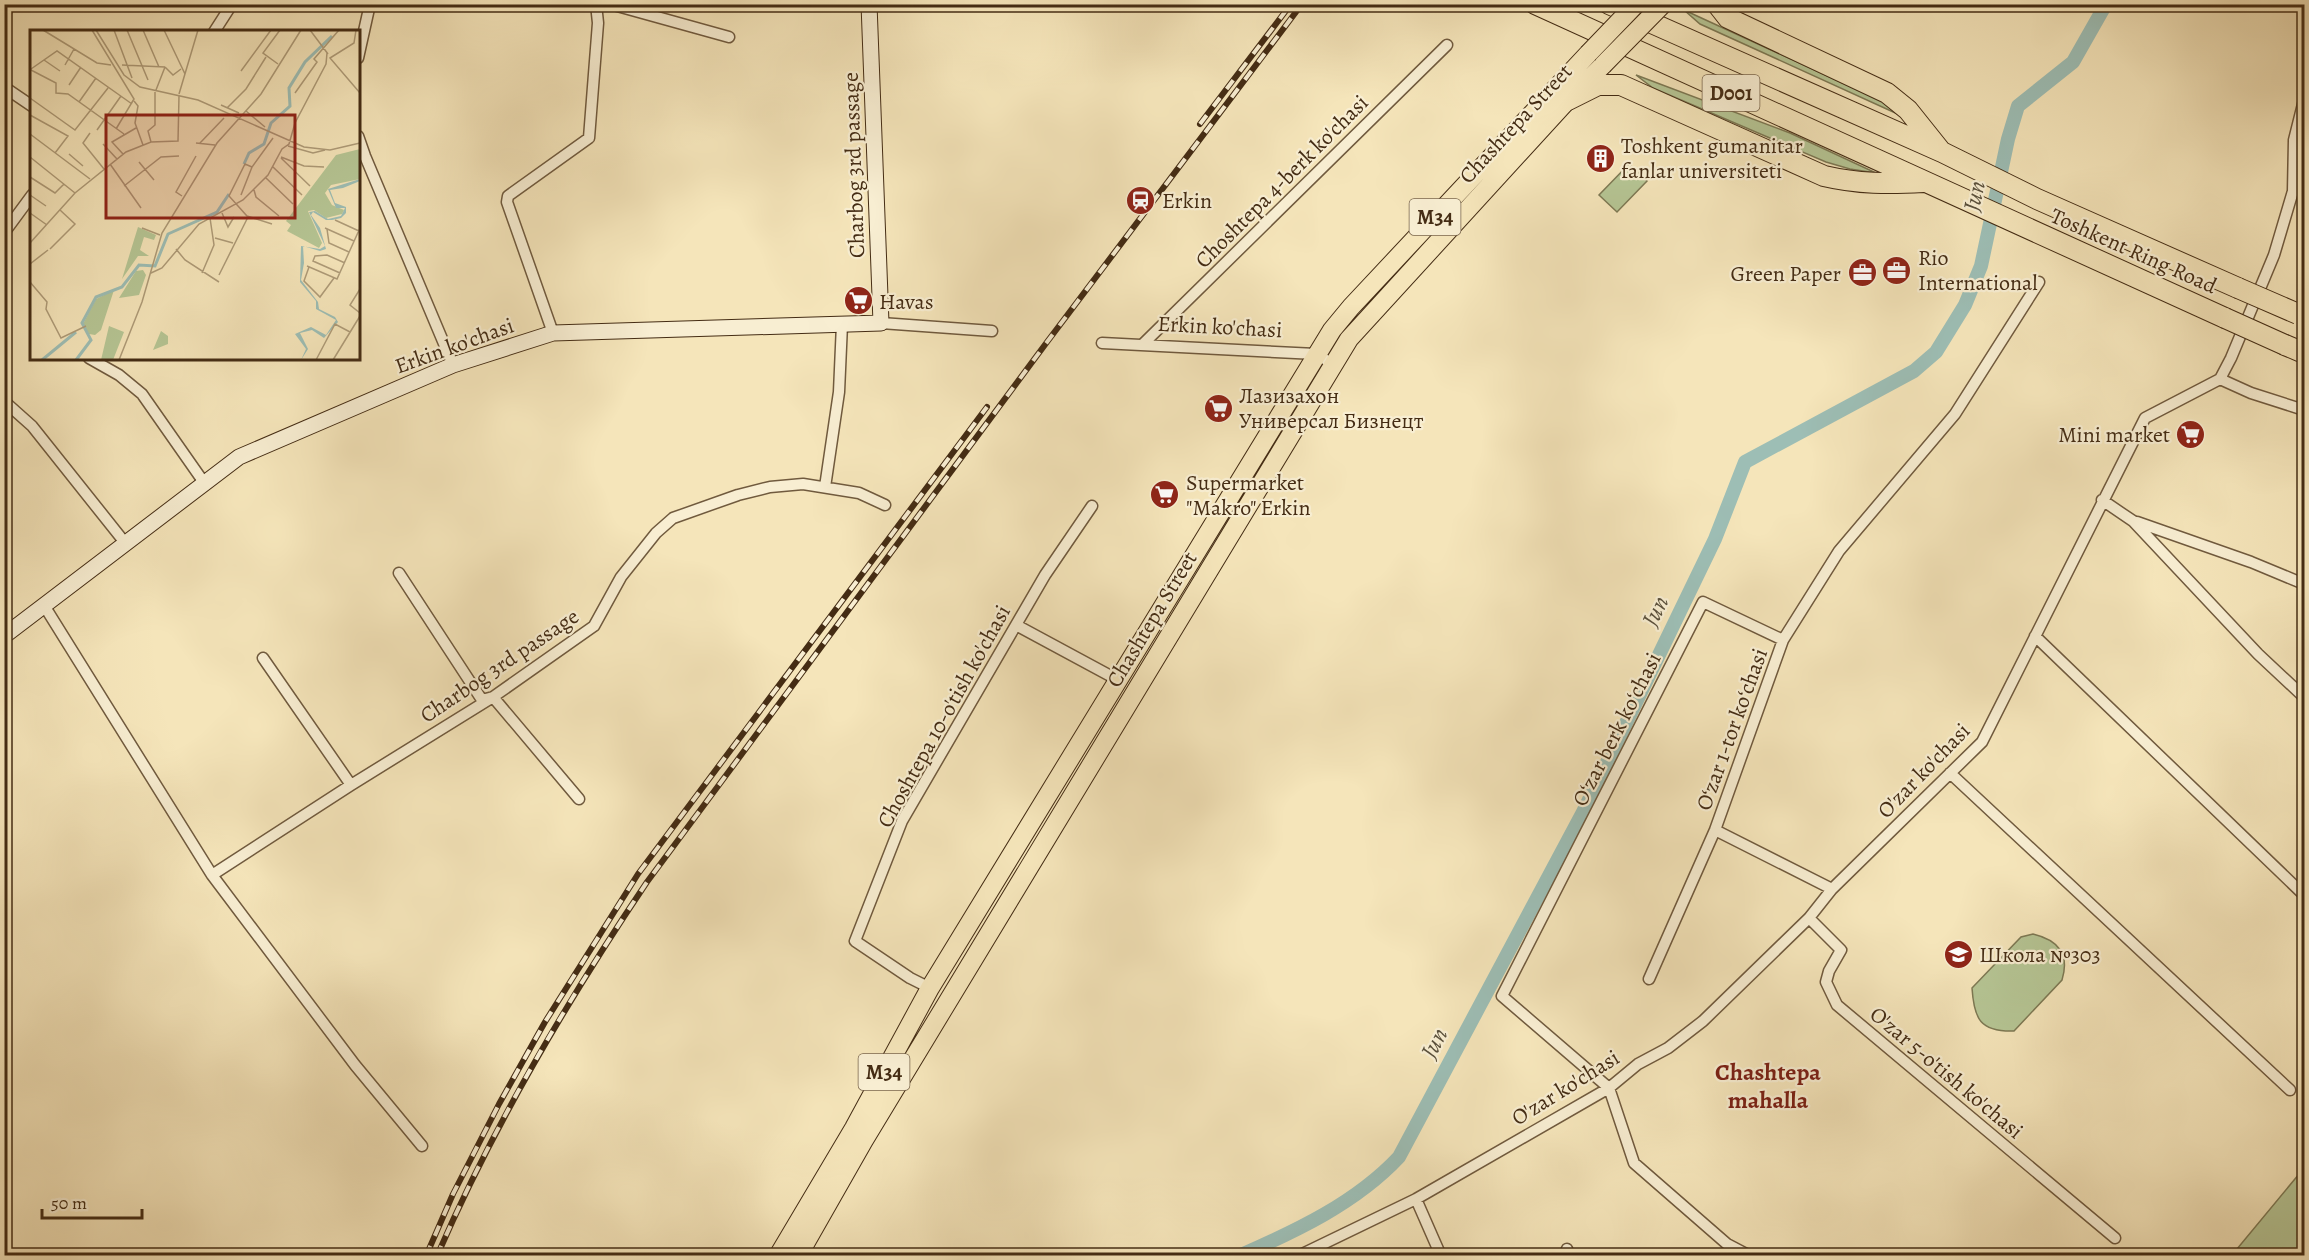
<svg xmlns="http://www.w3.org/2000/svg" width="2309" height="1260" viewBox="0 0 2309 1260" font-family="Alegreya,serif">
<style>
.green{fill:#b6c695;stroke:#7d7954;stroke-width:1.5}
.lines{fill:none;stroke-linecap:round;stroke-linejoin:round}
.canal{stroke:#9dbeb5;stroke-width:14}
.street-casing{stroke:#705a3e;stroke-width:13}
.secondary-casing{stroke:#442c14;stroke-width:17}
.primary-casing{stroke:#442c14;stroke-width:20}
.highway-casing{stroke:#442c14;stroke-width:22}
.street{stroke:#f8eed2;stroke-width:10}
.secondary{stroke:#f8eed2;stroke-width:15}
.primary{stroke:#f5e5ba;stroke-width:18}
.highway{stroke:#f5e5ba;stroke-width:20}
.rail-casing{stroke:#442c14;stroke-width:6}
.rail{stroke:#f8eed2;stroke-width:4;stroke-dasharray:11;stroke-linecap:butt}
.primary-bridge-casing{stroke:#442c14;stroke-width:20;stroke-linecap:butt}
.highway-bridge-casing{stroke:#442c14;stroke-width:22;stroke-linecap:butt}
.primary-bridge{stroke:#f5e5ba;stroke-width:18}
.highway-bridge{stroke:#f5e5ba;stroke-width:20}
.labels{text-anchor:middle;stroke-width:4.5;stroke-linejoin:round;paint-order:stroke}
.shield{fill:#f8eed2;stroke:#7a664d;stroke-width:1.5}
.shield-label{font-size:21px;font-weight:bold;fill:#442c14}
.street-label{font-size:22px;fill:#442c14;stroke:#f8eed2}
.poi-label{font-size:22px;fill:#442c14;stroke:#f8eed2;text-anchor:start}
.water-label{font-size:24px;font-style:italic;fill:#5a503c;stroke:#f8eed2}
.neighbourhood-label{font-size:24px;font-weight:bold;fill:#7a1f14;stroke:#f8eed2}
.inset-river{fill:none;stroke:#9dbeb5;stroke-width:3}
.inset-road{fill:none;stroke:#ae9b78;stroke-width:1.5}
.view{fill:#8f2418;fill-opacity:0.15;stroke:#8f2418;stroke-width:3}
.inset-edge{fill:none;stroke:#442c14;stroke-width:3}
</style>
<rect width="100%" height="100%" fill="#f5e5ba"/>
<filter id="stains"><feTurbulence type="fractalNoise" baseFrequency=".00333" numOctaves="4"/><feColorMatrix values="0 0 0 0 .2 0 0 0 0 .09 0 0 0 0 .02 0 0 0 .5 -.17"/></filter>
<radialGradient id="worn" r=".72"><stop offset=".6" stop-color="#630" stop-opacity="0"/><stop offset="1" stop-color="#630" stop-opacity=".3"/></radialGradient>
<path class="green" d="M1684,10L1882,101L1902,116L1700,24Z
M1636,75L1790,133L1876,173L1850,169L1826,162L1653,88Z
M1629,164L1647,181L1617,212L1599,195Z
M2033,934C2058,940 2070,954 2062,980L2014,1031C1980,1032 1974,1019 1972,988L2021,937Z
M2304,1168V1255H2232Z"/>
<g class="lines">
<path class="canal" d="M1239,1256C1296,1231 1356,1203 1399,1157L1583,812L1715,539L1745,462L1914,371L1936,352L1965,305L1981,266L2008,139L2018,106L2073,62L2106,4"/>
<defs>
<path id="street" d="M610,4L729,37
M4,14L11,4
M214,32L232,4
M358,58L370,4
M4,87L32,106
M358,136L365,156L453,365
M4,233L32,195
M881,323L992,331
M553,333L507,202L508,196L589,138L598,23L596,4
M1102,343L1316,354L1333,364
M1142,345L1447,45
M89,358L119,375L142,394L205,484
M2220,379L2251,393L2304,410
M4,401L32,426L126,544
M825,487L839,392L842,324
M2102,500L2133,521L2258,654L2304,697
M2137,522L2251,562L2304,584
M399,573L482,700L493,697L579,799
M45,607L212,875L355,1065L422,1146
M1016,625L1118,680
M2035,636L2304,895
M263,658L351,785
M1950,773L2290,1090
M1715,830L1832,889
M212,875L351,785L493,697L594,626L621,577L656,533L673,518L738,495L770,487L803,484L859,493L885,505
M1809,918L1841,950L1829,971L1826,982L1837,1005L2115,1238
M1649,979L1715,830L1783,640L1839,551L1955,414L2039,282
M930,988L910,978L855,941L902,821L1045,575L1092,506
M1416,1199L1441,1256
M1298,1256L1416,1199L1609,1088L1638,1064L1668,1048L1703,1021L1809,918L1832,889L1982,742L2145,418L2220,379L2231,358L2274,255L2293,191L2294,140L2304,100
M1564,1256L1567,1249
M1750,1256L1727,1244L1634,1163L1609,1088L1502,996L1703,602L1783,640"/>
<path id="secondary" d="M4,636L239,457L453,365L553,333L881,323L869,4"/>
<path id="primary" d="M778,1256L854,1128L930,988L1332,330L1351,307L1588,54
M798,1256L864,1140L1349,339L1564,104L1603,65"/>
<path id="highway" d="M1535,4L2225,318
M1609,4L1942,152L2037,199L2238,288
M1717,4L1728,18L1887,93L1908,110L1940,150
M1568,100L1598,85H1621L1824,176C1858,184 1889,184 1923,182
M2285,345L2304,353"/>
</defs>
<use href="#street" class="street-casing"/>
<use href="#secondary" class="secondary-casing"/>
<use href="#primary" class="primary-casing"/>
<use href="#highway" class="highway-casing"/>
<use href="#street" class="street"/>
<use href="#secondary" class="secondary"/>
<use href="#primary" class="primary"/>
<use href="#highway" class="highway"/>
<defs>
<path id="rail" d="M1200,124L1291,4
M426,1256L453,1194L499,1104L545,1022L638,874L987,407
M437,1256C494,1124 567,1001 647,882L1047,342L1302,4"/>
</defs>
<use href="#rail" class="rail-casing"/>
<use href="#rail" class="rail"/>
<defs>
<path id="primary-bridge" d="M1588,54L1636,4
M1603,65L1663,4"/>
<path id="highway-bridge" d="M2238,288L2298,314
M2225,318L2285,345"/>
</defs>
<use href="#primary-bridge" class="primary-bridge-casing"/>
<use href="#highway-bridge" class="highway-bridge-casing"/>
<use href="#primary-bridge" class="primary-bridge"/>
<use href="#highway-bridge" class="highway-bridge"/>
</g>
<defs>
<symbol id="building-disc" viewBox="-11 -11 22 22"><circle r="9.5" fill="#8f2418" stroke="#f8eed2"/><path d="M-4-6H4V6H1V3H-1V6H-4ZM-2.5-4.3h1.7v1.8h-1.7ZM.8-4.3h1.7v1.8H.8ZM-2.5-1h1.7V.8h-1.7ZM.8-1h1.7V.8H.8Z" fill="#fff"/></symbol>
<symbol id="station-disc" viewBox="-11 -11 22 22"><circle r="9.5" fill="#8f2418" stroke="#f8eed2"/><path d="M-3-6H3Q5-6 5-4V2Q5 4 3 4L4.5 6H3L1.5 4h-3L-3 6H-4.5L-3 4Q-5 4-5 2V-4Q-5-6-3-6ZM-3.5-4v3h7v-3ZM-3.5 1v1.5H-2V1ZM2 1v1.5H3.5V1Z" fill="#fff"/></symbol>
<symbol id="office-disc" viewBox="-11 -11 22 22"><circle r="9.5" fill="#8f2418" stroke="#f8eed2"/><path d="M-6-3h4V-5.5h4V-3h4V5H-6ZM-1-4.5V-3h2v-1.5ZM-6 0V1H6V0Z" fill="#fff"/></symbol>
<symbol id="supermarket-disc" viewBox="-11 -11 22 22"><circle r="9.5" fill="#8f2418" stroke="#f8eed2"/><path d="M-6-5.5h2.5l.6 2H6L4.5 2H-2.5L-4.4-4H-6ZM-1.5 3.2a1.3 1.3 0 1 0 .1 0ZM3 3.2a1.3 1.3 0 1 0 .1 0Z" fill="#fff"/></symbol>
<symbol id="school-disc" viewBox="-11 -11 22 22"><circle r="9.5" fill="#8f2418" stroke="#f8eed2"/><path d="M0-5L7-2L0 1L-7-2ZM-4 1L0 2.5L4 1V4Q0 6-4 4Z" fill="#fff"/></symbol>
</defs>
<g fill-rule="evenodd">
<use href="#building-disc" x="1584" y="142" width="33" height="33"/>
<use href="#station-disc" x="1124" y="184" width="33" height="33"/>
<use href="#office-disc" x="1880" y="254" width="33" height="33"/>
<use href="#office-disc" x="1846" y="256" width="33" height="33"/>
<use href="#supermarket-disc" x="842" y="284" width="33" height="33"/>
<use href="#supermarket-disc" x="1202" y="392" width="33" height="33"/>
<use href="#supermarket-disc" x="2174" y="418" width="33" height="33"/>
<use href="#supermarket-disc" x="1148" y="478" width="33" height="33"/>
<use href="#school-disc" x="1942" y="938" width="33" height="33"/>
</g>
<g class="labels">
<g class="shield">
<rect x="1702.5" y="75" width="57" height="36" rx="4.5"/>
<rect x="1409.5" y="199" width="51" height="36" rx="4.5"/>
<rect x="858.5" y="1054" width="51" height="36" rx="4.5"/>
</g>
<g class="shield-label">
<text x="1731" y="100">D001</text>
<text x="1435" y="224">M34</text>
<text x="884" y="1079">M34</text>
</g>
<g class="street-label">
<text transform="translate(1515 123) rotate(-47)" y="8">Chashtepa Street</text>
<text transform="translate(853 165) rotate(-92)" y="8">Charbog 3rd passage</text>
<text transform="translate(1281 181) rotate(-45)" y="8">Choshtepa 4-berk ko'chasi</text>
<text transform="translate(2134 250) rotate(24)" y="8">Toshkent Ring Road</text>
<text transform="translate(1220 326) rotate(3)" y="8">Erkin ko'chasi</text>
<text transform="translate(454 345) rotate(-20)" y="8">Erkin ko'chasi</text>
<text transform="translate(1151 619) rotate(-59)" y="8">Chashtepa Street</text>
<text transform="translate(499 665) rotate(-34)" y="8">Chаrbog 3rd passage</text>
<text transform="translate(943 716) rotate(-61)" y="8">Choshtepa 10-o'tish ko'chasi</text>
<text transform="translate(1616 729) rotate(-63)" y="8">Oʻzar berk koʻchasi</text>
<text transform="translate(1731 729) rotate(-70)" y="8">O‘zar 1-tor koʻchasi</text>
<text transform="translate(1923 770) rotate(-46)" y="8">O'zar ko'chasi</text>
<text transform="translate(1947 1072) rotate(40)" y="8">O'zar 5-o'tish ko'chasi</text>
<text transform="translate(1565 1087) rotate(-32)" y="8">O'zar ko'chasi</text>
</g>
<g class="poi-label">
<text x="1621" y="153">Toshkent gumanitar<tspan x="1621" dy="25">fanlar universiteti</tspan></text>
<text x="1162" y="208">Erkin</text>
<text x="1918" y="265">Rio<tspan x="1918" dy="25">International</tspan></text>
<text x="1841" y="281" text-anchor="end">Green Paper</text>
<text x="879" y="309">Havas</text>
<text x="1239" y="403">Лазизахон<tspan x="1239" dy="25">Универсал Бизнецт</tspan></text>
<text x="2170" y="442" text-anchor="end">Mini market</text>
<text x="1186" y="490">Supermarket<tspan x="1186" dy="25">"Makro" Erkin</tspan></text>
<text x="1979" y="962">Школа №303</text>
</g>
<g class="water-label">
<text transform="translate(1974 196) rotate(-77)" y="8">Jun</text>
<text transform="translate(1655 611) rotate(-64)" y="8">Jun</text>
<text transform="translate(1434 1043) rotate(-62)" y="8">Jun</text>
</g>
<g class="neighbourhood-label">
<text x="1768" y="1080">Chashtepa<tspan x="1768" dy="28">mahalla</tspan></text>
</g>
</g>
<g transform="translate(30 30)">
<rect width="330" height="330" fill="#f5e5ba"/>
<path d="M330,119V149L301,155L295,163L302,175L314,180L312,184L296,188L284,180L278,181L292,213L289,218L257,201L261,195L256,191L306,125ZM108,197L126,205L124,210L114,207L110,220L119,226H108L92,249ZM113,240L116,245L109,265L89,268L106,241ZM84,260L71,300L65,305L59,304L53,294L66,269ZM79,296L94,302L83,330H71ZM131,301L138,306V314L123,320Z" fill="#b6c695"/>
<path d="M330,149V151L313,158L300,160L305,173L316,177V183L311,188L302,190H296L283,182L281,185L290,198L296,219L290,221L273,216L274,233L271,250L288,272L289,279L305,287L308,292L294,308L282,300L270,303L278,319L271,330L276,319L265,304L281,297L296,305L306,290L286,279V271L270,252L271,216L290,219L295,216L279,182L285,181L298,189L311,186L315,178H306L298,159Z" fill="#9dbeb5"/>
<path class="inset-river" d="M214,134L219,123L234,114L241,93L260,76L259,58L275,32L302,6M12,330L46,302M46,330L61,310L52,293L66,267L92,257L109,235L125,236L138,204L187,182L199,164"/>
<path class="inset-road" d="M13,0L67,33L81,35M62,0L104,69L86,99M66,0L94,45L110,57L168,70L274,117L300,120L330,113M84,0L102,48M97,0L118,50M113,0L129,37M134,0L155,44M280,0L298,24M326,0L324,13L300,28L330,63M14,30L30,41M248,34L233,23L250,0M35,35L44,19M92,35L135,37M135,37L143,45L151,39M1,39L27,21L102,74M1,40L26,53V63L38,64L94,104M211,41L241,0M39,55L51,37M126,60L135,37M265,63L287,32L284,29L309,0M149,64L168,0M0,68L45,100L78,58M104,71L108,76L105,93L113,115M49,72L66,48M191,75L209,83M197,78L216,59L236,27M216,81L235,97M0,85L38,106L25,123M67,100L91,66M60,103L53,113L74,139M0,104L60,149M121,112L118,101L125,95V62M166,113L185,115M170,113L194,88M73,114L87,129M258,116L283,123L295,120M39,124L53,136M93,124L82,112L106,98M0,127L45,163M251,127L274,136L294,137M251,128L280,156M109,132L124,150M80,134L111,178M222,137L215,134L199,166L217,186L242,194M243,137L272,165M0,147L25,163L34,154M236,148L263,174M94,156L131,127L149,126M224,160L226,167L249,186M0,165L16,176M211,165L222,137L243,108M152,166L146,162L166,126M0,183L17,195M192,183L198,197L204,187M305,190L329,201M112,198L130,205M295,198L324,211M297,199L299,213L319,222M185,208L203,213M0,213L45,163L96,122L121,112L148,111L149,66M20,219L45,194L30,180M146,219L155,230L189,252M0,234L18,220M277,236L307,249L330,198M279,237L274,251L290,267L304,248M121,243L132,238L169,194L213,170L238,145L252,119L259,114L265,93L296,34L297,23M172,243L184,215L180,188M310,243L283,231L285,226L297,225L315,233M189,245L218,187M0,252L17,272L16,279L31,308L56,296M330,259L320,275L330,283M89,330L112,272L132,203L187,113L231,64L271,0M286,330L305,294L320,302M303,330L330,286"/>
<path class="view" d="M76,85H265V188H76Z"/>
<rect width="330" height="330" class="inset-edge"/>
</g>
<rect width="2309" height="1260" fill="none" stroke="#f5e5ba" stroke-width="24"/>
<rect x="6" y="6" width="2297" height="1248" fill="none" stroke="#442c14" stroke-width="3"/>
<rect x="12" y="12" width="2285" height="1236" fill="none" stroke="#442c14" stroke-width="1.5"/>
<path d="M42 1209v9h100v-9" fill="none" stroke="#442c14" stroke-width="3"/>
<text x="51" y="1209" font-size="18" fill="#442c14" stroke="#f8eed2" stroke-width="4.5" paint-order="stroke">50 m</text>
<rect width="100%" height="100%" filter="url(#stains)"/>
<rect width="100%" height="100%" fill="url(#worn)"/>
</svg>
